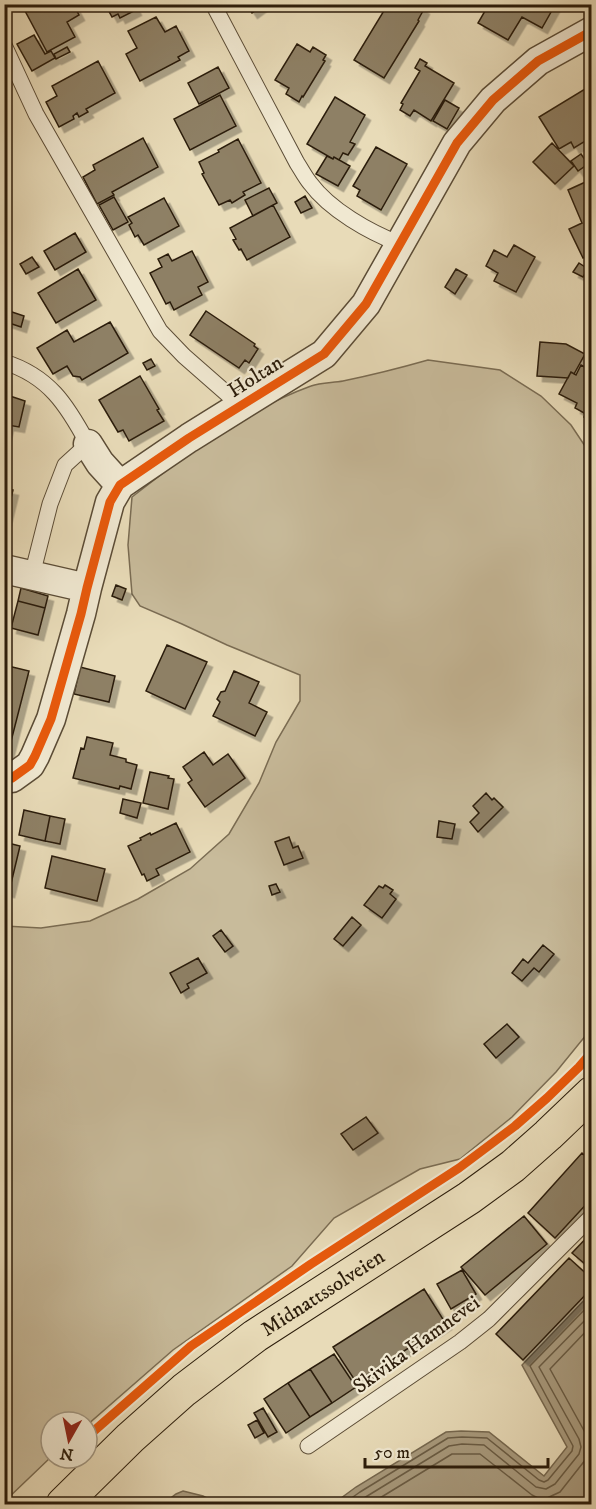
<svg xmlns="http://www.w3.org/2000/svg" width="596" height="1509" viewBox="0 0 596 1509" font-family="'IM FELL DW Pica',serif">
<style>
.green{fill:#c8bb9b;stroke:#7a6c53;stroke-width:1.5}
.water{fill:#a89a7d;stroke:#76684f;stroke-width:1.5}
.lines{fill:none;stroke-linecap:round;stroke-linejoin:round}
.shore{stroke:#6a5c44;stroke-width:1.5}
.building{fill:#8e8065;stroke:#2c1d0b;stroke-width:1.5;filter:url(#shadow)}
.lane-casing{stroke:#5b4c36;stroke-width:17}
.street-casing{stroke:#5b4c36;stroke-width:31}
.primary-casing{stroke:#2c1d0b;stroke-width:35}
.lane{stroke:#f0e8d1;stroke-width:15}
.street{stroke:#f0e8d1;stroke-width:28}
.primary{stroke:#e8dbb8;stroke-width:33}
.cycleway-casing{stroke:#f0e8d1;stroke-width:13}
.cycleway{stroke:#e8590c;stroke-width:9}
.labels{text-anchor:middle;stroke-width:4.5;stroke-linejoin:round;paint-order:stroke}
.street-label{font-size:21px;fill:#2c1d0b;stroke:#f0e8d1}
</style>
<defs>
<filter id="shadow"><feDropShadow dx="5.5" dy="5.5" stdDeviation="0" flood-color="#0004"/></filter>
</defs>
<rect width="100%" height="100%" fill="#e8dbb8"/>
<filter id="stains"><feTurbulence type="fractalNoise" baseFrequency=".00333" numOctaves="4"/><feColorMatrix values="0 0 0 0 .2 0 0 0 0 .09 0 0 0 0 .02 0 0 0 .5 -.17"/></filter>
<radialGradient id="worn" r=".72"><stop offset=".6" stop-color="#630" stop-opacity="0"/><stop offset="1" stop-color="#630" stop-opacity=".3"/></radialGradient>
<path class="green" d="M428,360L500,370L541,396L571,425L591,455V1029L556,1072L512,1117L460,1159L420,1169L334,1218L292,1266L173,1350L87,1425V1422H51V1457L5,1501V926L41,928L90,921L138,899L190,869L229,834L259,783L276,742L300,701V675L227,645L182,624L140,606L132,594L128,545L132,497C187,454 245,410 311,386C321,382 333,383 343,381C372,375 400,368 428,360Z"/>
<path class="water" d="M591,1293V1504H333L356,1487L446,1432L461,1431L489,1432L544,1476L567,1447L522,1365Z
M183,1491L203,1496L219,1504H163L176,1494Z"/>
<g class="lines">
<path class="shore" d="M343,1504L360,1492L448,1438L462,1437L487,1438L539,1480L544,1482L548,1480L572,1451L573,1446L530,1366L592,1302
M355,1504L364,1498L449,1446L462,1444L484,1445L536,1487L546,1489L555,1484L579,1454L581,1447L579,1439L539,1367L592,1313
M370,1504L452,1454H480L532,1495L538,1498H547L560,1492L586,1459L590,1448L587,1436L550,1369L592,1325"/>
</g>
<path class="building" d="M33,4H73L79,15L67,22L75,37L47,52L24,9Z
M105,4H136L134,6L136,10L120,18L118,14L112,17Z
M246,4H264L252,13Z
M388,4H417L424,9L418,20L419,21L384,78L354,60Z
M489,4L498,5H555L542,28L522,17L508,40L478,23Z
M156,17L165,32L176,26L189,51L178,57L180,60L140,81L126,54L137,48L128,31Z
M34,35L45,54L51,51L55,58L32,71L17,44Z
M297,44L310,52L313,47L326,55L323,60L325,61L303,97L302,96L299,102L286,94L289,88L275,80Z
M67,47L70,52L56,59L54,54Z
M420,59L427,63L425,66L454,83L431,121L414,110L410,116L400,110L403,104L401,103L420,71L415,68Z
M98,61L115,93L86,109L88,112L79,117L77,113L73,116L74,119L59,127L46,102L57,96L52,86Z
M218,67L229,88L199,104L188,83Z
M585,89L592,100V129L590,130L592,137L574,148L571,142L559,149L539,117Z
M220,95L236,126L190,150L174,119Z
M335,97L365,115L350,142L355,144L348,155L343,153L339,160L334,157L333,159L307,144Z
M445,100L459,108L447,129L433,121Z
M143,138L158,167L112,192L114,195L97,204L83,177L95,170L93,165Z
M238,139L261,183L243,192L245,195L232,203L230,200L219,205L202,174L204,173L199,162L219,152L218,150Z
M552,143L574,166L555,184L533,162Z
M376,147L407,164L381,210L357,196L360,190L353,186Z
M581,154L588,164L578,171L571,161Z
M327,156L333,159L334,157L350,166L338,186L316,174Z
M592,179V254L583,258L569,229L582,223L568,190Z
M269,188L277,203L253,216L245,200Z
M305,196L312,208L301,213L295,202Z
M114,197L128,222L113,230L99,205Z
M164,198L179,226L144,245L138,235L135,237L129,225L132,223L128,217Z
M273,205L290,237L247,260L241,249L239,250L233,240L236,239L230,228Z
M75,233L86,252L55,270L44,251Z
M514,245L535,257L516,292L494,281L498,273L486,266L494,250L507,257Z
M192,251L208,282L198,287L202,295L174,310L170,302L166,304L150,273L162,267L158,259L168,254L172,261Z
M32,257L39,267L26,274L20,264Z
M579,263L588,269L583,277L573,272Z
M78,269L96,300L56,323L38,293Z
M456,269L467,275L455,294L445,287Z
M9,311L24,316L21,327L6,322Z
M206,311L255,344L254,346L258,349L249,363L245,360L239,368L190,335Z
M110,322L128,353L82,380L80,377L73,376L67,366L53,374L37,348L67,330L74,342Z
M540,342L566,344L585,354L574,374L571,372L568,378L537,376Z
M151,359L155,366L147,370L143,363Z
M581,365L592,371V422L584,417L586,414L575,408L577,403L559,394L571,372L576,375Z
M140,376L159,409L157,410L164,421L129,441L123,430L118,432L99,400Z
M4,394L25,401L19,427L8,425L4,441Z
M4,488L13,490L4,527Z
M116,585L126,589L122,600L112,596Z
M21,588L48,596L45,608L18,601Z
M18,601L45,608L38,635L11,628Z
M167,645L207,662L185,709L146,691Z
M4,665L29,671L6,761H4Z
M80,667L115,676L109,702L74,694Z
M234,671L259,682L249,703L267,712L255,736L213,716L220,702L217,699L221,692L225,691Z
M87,737L113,743L110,755L126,759V762L137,765L131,789L120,786L119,789L73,778L81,748L84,749Z
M204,752L213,765L228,754L245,778L205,807L188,783L192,780L183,767Z
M150,772L169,776L168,778L174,779L168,809L143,803Z
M486,793L492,800L494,798L503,807L478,832L470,822L479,813L473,806Z
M123,799L141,803L137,818L120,813Z
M24,810L50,816L45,841L19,835Z
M50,816L65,819L60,844L45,841Z
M439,821L455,824L452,839L437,837Z
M176,823L190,852L156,869L159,875L147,881L144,874L142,875L128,846L141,840L140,838L150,833L151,835Z
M289,837L293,848L298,846L303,858L284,865L275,842Z
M4,842L20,846L9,892L4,891Z
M52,856L105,869L97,901L45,888Z
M276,884L280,892L272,895L269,886Z
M385,885L393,890L390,894L396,899L382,918L364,905L379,886L383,888Z
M352,917L361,925L343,946L334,939Z
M221,930L233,946L225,952L213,936Z
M543,945L554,954L539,972L534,968L522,981L512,973L523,959L528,963Z
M198,958L207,973L187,984L189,988L181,993L170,973Z
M507,1024L519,1037L496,1058L484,1044Z
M366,1117L378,1133L353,1150L341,1134Z
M582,1153L592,1162V1198L555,1238L528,1213Z
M524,1216L547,1244L485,1295L461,1267Z
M592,1232V1270L572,1253Z
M569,1258L592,1279V1288L523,1360L496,1334Z
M462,1270L476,1294L451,1309L437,1284Z
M424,1289L446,1324L356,1382L333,1347Z
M334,1354L356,1387L332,1403L310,1369Z
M310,1369L332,1403L310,1417L288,1383Z
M288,1383L310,1417L286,1433L264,1399Z
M263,1408L277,1432L268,1437L254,1413Z
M257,1420L264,1433L255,1438L248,1425Z"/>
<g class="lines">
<defs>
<path id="lane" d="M213,4L297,163C301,169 305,177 310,183C330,210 369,232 400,244
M4,45L36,114L160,331L184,356L241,406
M4,362C49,376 67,405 88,444L65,465L50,504L32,575
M308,1446L460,1342L489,1319L592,1216"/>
<path id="street" d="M88,444L100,463L120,485
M4,569L87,588
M4,778H12L30,765L35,756L51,719L81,614L87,588L110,502L120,485L189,438L324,354L366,304L457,143L493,100L538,61L592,31"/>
<g id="primary">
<path id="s1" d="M63,1504L130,1438L184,1390L255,1336L469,1198L513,1166L548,1135L592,1093"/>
</g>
</defs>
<use href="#lane" class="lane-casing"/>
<use href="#street" class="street-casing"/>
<use href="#primary" class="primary-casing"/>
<use href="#lane" class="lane"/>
<use href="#street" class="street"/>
<use href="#primary" class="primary"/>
<defs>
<path id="cycleway" d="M4,778H12L30,765L35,756L51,719L81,614L87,588L110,502L120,485L189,438L324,354L366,304L457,143L493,100L538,61L592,31
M87,1437L191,1346L311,1264L459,1168L515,1126L547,1098L579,1067L592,1052"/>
</defs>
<use href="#cycleway" class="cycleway-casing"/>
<use href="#cycleway" class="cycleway"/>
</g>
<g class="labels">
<g class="street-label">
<text transform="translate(255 376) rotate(-32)" y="7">Holtan</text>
<text dy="7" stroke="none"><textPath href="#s1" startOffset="336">Midnattssolveien</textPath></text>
<text transform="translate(416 1344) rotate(-36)" y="7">Skivika Hamnevei</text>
</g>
</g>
<rect width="596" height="1509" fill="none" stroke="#e8dbb8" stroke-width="24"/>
<rect x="6" y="6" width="584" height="1497" fill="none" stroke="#2c1d0b" stroke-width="3"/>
<rect x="12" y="12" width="572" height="1485" fill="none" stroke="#2c1d0b" stroke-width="1.5"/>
<g transform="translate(69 1440) rotate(189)"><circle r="28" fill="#f0e8d1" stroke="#a29782" stroke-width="1.5"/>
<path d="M0-4.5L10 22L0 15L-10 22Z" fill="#8f2418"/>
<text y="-9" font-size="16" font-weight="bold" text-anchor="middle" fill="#2c1d0b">N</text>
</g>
<path d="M365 1458v9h183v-9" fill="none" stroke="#2c1d0b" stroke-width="3"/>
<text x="374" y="1458" font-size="18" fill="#2c1d0b" stroke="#f0e8d1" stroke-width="4.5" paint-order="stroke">50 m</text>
<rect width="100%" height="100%" filter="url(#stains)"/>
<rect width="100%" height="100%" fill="url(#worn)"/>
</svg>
